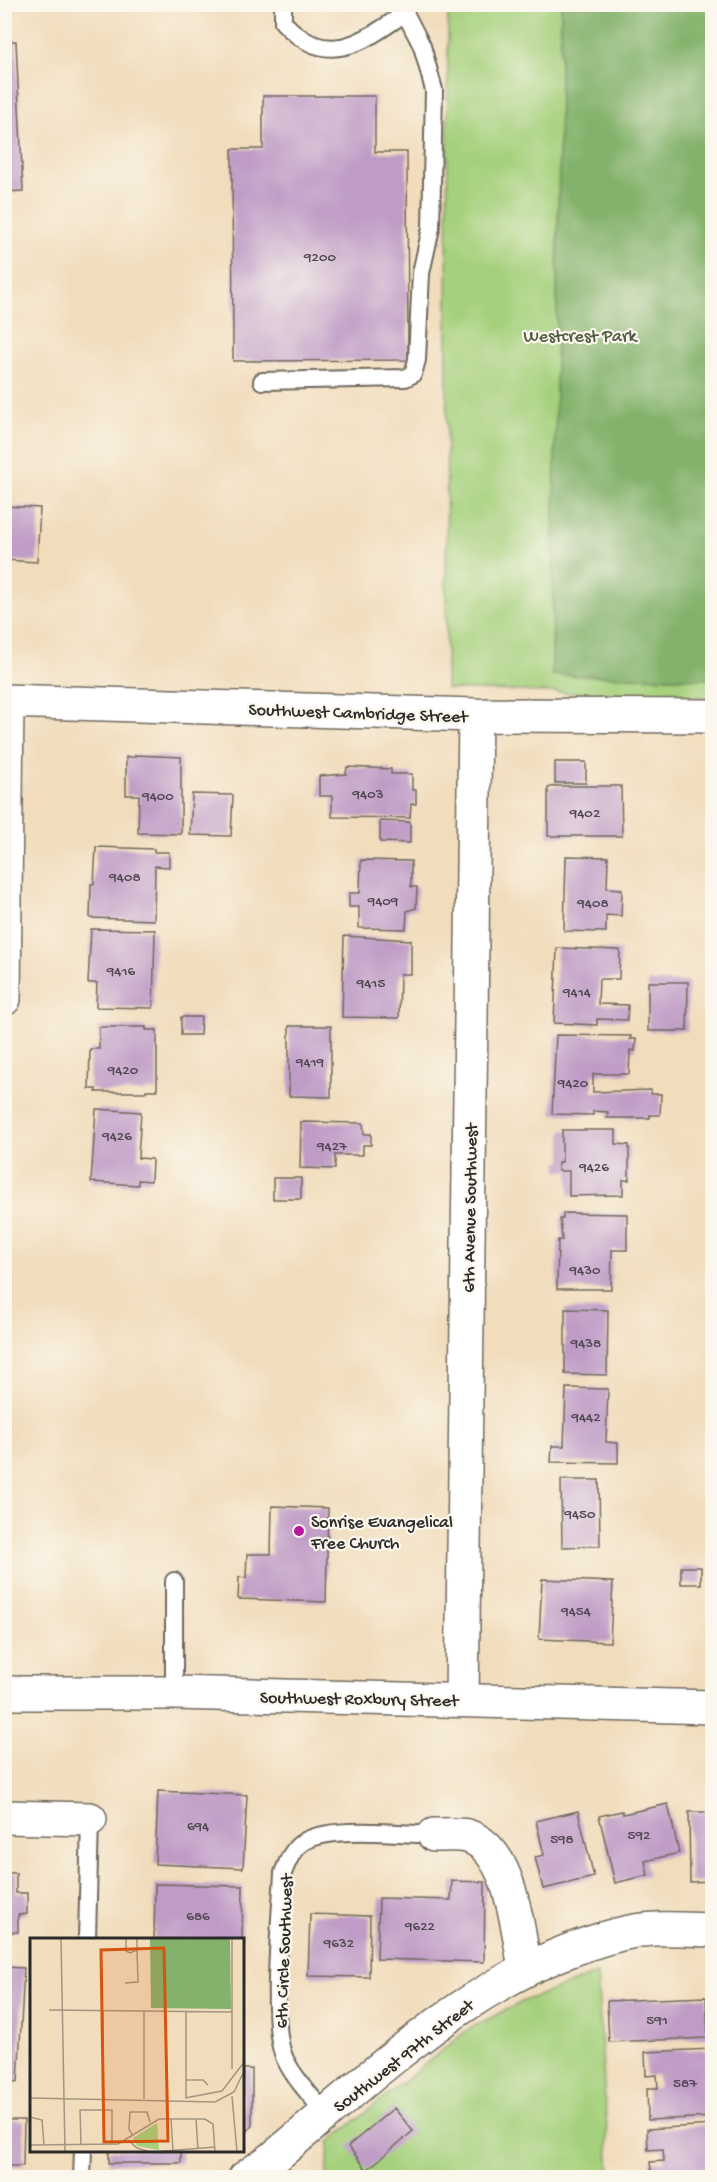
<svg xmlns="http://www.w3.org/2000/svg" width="717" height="2182" viewBox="0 0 717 2182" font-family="'Gochi Hand',sans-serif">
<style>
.green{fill:#a5d07c;stroke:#687e54;stroke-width:1.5}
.forest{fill:#84b26c;stroke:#586e4c;stroke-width:1.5}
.building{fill:#bf9cc6}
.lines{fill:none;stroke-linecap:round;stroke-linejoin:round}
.service-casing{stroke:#70695d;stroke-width:20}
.minor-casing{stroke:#70695d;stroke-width:36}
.secondary-casing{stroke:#70695d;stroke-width:36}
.service{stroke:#fff;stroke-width:16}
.minor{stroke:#fff;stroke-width:33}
.secondary{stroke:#fff;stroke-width:33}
.poi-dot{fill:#b5179e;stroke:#fbf7ec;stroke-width:2}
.labels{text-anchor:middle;stroke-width:4.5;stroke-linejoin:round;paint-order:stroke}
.number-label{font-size:15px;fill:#504752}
.park-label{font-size:18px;fill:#505d43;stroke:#fbf7ec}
.street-label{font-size:18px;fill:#2b2b2b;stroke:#fbf7ec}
.poi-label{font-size:18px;fill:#2b2b2b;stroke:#fbf7ec;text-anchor:start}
.inset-road{fill:none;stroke:#a29581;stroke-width:1.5}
.view{fill:#d5540f;fill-opacity:0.15;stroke:#d5540f;stroke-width:3}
.inset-edge{fill:none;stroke:#2b2b2b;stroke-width:3}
</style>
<rect width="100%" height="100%" fill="#fbf7ec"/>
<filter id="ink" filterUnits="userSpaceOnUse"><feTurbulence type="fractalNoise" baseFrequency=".0167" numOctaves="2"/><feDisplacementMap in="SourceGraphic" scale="12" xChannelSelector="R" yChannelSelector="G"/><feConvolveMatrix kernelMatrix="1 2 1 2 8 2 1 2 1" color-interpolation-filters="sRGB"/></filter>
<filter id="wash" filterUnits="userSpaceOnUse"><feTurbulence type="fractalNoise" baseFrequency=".008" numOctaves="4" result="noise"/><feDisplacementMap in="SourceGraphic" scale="24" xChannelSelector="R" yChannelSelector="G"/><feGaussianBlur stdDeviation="1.35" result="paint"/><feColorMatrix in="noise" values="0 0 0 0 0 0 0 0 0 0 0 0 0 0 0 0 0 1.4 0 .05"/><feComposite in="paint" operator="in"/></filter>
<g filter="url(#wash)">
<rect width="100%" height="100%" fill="#f1dcbb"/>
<path class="green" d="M448,5H712V697L446,689Z
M597,1974L610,2177L327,2178L329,2142L470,2028L526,2000Z"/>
<path class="forest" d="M561,5H712V679L552,675Z"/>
<g id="blocks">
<path class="building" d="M16,41L23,191L4,192V42Z
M263,96H375V152H407L408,360L233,361L232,149H263Z
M4,506L40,508L37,562L4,560Z
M135,755L181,757V834L138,833L139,795H126V757H135Z
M555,762H586V783H555Z
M347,767L391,769V774H412V790H416V804H411L410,818L332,817V796H319V776L346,774Z
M555,786H621L622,836H548V788Z
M192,794L233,795L231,836L190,835Z
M380,821L410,822V843L380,842Z
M96,847L154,849V852H169V867L155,866L154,920L90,918L91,884H94Z
M566,856L608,857L607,888L622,889L621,916L606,915V932L564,931Z
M361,860L411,861V887H417L416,908L407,911L406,929L359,928V907H349V893H360Z
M91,929L155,930L153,1008L96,1007L97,983H88Z
M344,936L411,940V974H400L399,1018L342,1017Z
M557,948L620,950L619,979H599L598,1004L628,1005L627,1020L597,1019V1025L554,1023Z
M648,982H688L687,1031H648Z
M181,1017H201L200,1035H181Z
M289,1026H331V1097L289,1096Z
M99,1027H146V1030H157V1090H146V1092H96V1089H89L90,1049H99Z
M556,1035L631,1036L630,1039H636L635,1051L630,1050L629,1074H593V1092L651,1090V1094H661L660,1115H650V1118H607L608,1112L593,1111V1115L552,1114Z
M96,1109L141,1112L138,1158L152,1159L151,1181L138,1180V1185L91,1182Z
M301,1122L363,1123L364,1134H371V1145H363V1155H335V1169L300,1168Z
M562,1130H616V1144L629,1145V1180H623V1195L569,1196V1171H558V1162H562Z
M273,1178H301V1199H273Z
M563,1213L627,1214V1250H612L611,1289H557L558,1240H562L560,1219H563Z
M565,1309L608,1310L607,1375L565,1374Z
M566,1388L608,1389L606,1442L618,1443V1463L551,1462L552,1446H564Z
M561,1480H599L600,1546L562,1547Z
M272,1506L328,1508L326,1602L238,1599L239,1577L246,1578L247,1554H271Z
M681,1567H701V1584H681Z
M542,1579L613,1582L610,1642L539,1639Z
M158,1791L247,1795L243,1868L155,1864Z
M668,1804L679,1853L645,1861L648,1875L615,1883L599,1816L622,1811L623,1814Z
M578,1811L594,1877L543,1889L535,1857L544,1855L536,1821Z
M689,1812H712V1881L690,1882Z
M4,1873H16V1893H27V1914L18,1915V1932H4Z
M452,1881L485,1882L484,1962L377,1959L379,1898L451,1900Z
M155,1884L243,1886L242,1939H154Z
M310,1914L370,1916L369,1977L308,1976Z
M4,1967L24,1968L18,2082L4,2081Z
M706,1997L708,2038L609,2042L607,2001Z
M712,2049V2117L648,2120L647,2088H658L657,2075L646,2076L645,2052Z
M243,2069H252V2126L243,2134Z
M394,2108L413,2131L367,2170L348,2146Z
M4,2120H24L23,2166H4Z
M712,2125V2178H652L650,2162L664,2161L663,2149L648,2150L647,2129Z
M109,2150H181V2163H109Z"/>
</g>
</g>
<g filter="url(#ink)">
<use href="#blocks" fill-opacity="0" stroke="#70695d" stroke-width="1.5"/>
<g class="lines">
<defs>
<path id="service" d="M283,4V22C326,69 362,43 405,13L407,4
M262,381L405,378L413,374L417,360L421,273L431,228L434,90L422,46L405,13
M174,1693V1581
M87,1939L90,1819
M326,2115C313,2097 294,2079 285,2059C269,2027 281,1914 283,1873C287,1863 291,1852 299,1845C323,1824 402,1834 434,1835
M82,2178L83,2150"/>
<path id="minor" d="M4,701L475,715L712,716
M4,999L7,701
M462,1700L475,715
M4,1817L90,1819
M434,1835C444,1835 457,1834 467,1836C512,1849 517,1929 525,1967
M245,2178L272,2159C380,2070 481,1969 621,1934C651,1926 682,1929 712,1930"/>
<path id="secondary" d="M4,1693H174L712,1707"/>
</defs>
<use href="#service" class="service-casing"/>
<use href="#minor" class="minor-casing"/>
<use href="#secondary" class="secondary-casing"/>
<use href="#service" class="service"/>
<use href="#minor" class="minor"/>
<use href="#secondary" class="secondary"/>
</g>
</g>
<circle class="poi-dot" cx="299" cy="1531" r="6"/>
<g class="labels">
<g class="number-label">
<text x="320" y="261">9200</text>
<text x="368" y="798">9403</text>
<text x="158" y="800">9400</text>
<text x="585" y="817">9402</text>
<text x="125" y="881">9408</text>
<text x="383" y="905">9409</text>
<text x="593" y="907">9408</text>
<text x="121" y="975">9416</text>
<text x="371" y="987">9415</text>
<text x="577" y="996">9414</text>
<text x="310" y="1066">9419</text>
<text x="123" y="1074">9420</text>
<text x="573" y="1087">9420</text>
<text x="117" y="1140">9426</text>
<text x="332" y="1150">9427</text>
<text x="594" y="1171">9426</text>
<text x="585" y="1274">9430</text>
<text x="586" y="1347">9438</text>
<text x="586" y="1421">9442</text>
<text x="580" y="1518">9450</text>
<text x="576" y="1615">9454</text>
<text x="198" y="1830">694</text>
<text x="639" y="1839">592</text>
<text x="562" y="1843">598</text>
<text x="198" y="1920">686</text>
<text x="420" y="1930">9622</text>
<text x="339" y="1947">9632</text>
<text x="657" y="2024">591</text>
<text x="685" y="2087">587</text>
</g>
<g class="park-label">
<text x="580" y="341">Westcrest Park</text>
</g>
<g class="street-label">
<text transform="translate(358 712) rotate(2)" y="6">Southwest Cambridge Street</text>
<text transform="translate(469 1208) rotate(-89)" y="6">6th Avenue Southwest</text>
<text transform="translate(359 1698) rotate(1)" y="6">Southwest Roxbury Street</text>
<text transform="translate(283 1951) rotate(-88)" y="6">6th Circle Southwest</text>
<text transform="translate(403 2055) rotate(-38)" y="6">Southwest 97th Street</text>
</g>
<g class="poi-label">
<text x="311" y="1527">Sonrise Evangelical<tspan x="311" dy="21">Free Church</tspan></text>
</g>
</g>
<g transform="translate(30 1938)">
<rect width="214" height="214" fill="#f1dcbb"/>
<path d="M127,185L129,212L107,208L103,200Z" fill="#a5d07c"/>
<path d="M120,0H200L201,71L121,70Z" fill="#84b26c"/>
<path class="inset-road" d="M31,0L35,214M96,0V13L100,15L107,12V0M95,45L108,44L107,12M19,72L202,74M73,73V161M114,74V161M156,74V159M202,131V0M156,142H173L178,147M202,158L207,214M0,160L185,164L204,154L215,131M155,160L192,153L215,123M0,179L12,182L14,207M141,181L143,213M166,181L168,211M103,198L99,191L100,174H117L120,184M98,202L107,210L120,214M0,207L88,206L129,181H175L183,186L185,214M51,207L50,172H82V207M123,214L185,209"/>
<path class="view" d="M134,10L138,203L74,204L71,12Z"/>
<rect width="214" height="214" class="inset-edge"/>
</g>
<rect width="717" height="2182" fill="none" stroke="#fbf7ec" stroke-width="24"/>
</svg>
